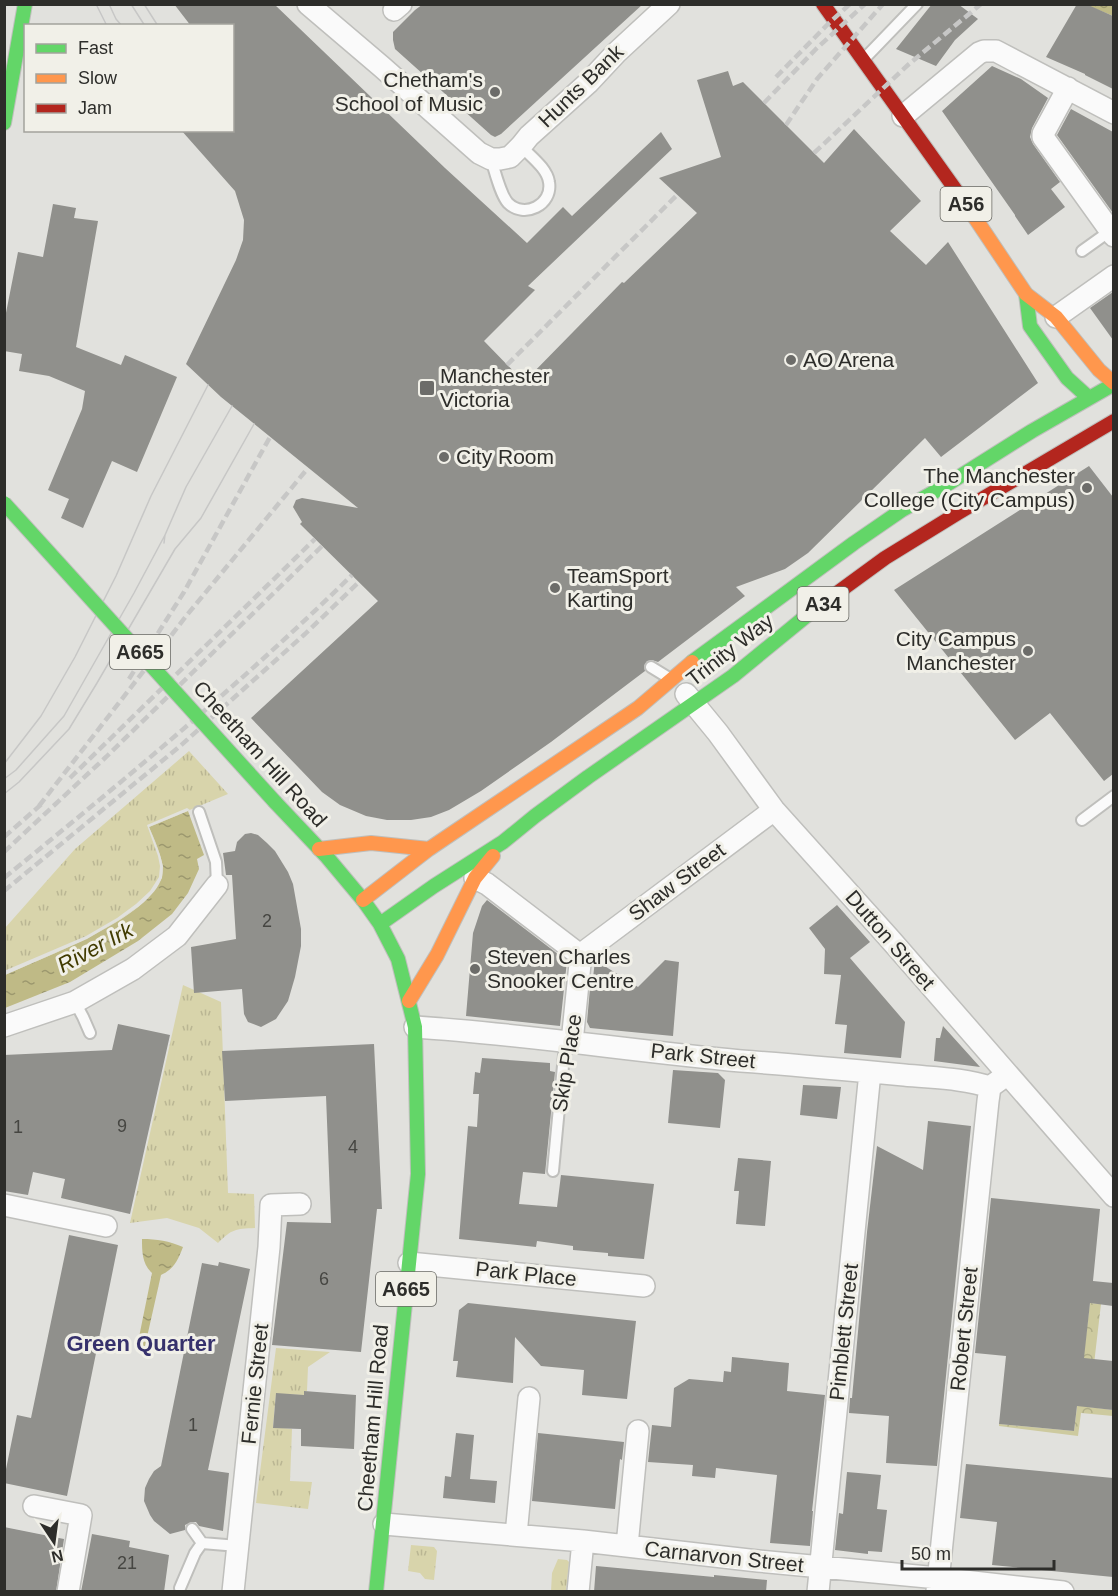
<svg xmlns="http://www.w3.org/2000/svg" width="1118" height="1596" viewBox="0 0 1118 1596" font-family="Helvetica,sans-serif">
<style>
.grass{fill:url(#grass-tufts)}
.forest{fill:url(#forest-crowns)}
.water{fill:url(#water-ripples)}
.pier{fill:#e1e1dd}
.building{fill:#90908c}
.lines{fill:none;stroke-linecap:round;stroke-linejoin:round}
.lane-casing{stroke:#bfbfbc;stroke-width:14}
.street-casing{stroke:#bfbfbc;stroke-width:24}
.fast-casing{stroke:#bfbfbc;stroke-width:16}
.slow-casing{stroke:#bfbfbc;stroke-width:16}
.jam-casing{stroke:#bfbfbc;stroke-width:16}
.lane{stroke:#fafafa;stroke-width:10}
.street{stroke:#fafafa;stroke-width:21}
.fast{stroke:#63d668;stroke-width:14}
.slow{stroke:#ff974d;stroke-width:14}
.jam{stroke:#b3261e;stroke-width:14}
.tram{stroke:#c7c7c6;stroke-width:1.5}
.rail{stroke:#c7c7c6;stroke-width:4.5;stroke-dasharray:9 4.5;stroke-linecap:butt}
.fast-bridge-casing{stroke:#bfbfbc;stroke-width:16;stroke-linecap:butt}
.fast-bridge{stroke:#63d668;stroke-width:14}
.poi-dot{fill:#6c6c69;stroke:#f1f0e8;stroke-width:2}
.labels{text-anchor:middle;stroke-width:6;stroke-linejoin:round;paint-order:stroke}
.number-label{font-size:18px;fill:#464642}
.shield{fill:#f1f0e8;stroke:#686863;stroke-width:1.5}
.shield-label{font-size:20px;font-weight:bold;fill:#2d2d2a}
.poi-label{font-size:21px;fill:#2d2d2a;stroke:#f1f0e8;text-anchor:start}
.street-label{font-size:21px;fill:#2d2d2a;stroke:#f1f0e8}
.water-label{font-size:22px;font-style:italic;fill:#413b00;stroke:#f1f0e8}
.neighbourhood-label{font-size:22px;font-weight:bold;fill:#36316c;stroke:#f1f0e8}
</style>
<defs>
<pattern id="grass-tufts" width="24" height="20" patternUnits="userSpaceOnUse" patternTransform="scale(1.5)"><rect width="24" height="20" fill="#d8d4ab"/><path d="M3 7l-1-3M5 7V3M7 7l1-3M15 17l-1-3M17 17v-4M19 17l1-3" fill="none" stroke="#bab693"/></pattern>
<pattern id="forest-crowns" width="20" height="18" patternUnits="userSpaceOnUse" patternTransform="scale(1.5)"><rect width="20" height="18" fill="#cdca9f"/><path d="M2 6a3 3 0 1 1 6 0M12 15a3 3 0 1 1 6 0" fill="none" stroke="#b0ae89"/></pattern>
<pattern id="water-ripples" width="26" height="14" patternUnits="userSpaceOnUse" patternTransform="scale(1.5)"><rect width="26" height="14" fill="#bfba86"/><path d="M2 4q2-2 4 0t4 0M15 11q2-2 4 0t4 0" fill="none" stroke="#9c986e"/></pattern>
</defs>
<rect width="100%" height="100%" fill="#e1e1dd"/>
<path class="grass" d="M189,751L228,794L149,827L160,855L162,878L138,907L119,920L87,939L5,975V928L75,849Z
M183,985L221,1002L228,1193L254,1194L255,1228C235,1229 232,1229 218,1243L199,1228L167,1218L130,1223Z
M276,1348L330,1352L308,1367L307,1391H304V1395L276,1394L273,1427L292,1429L290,1481L312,1482L308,1509L256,1503Z
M411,1545L434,1547L437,1551L434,1580L425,1579L420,1573L408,1571Z
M558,1559L567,1560L569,1562L566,1591H551L552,1573Z"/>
<path class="forest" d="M1090,1303L1101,1304L1089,1407L1113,1410V1416L1081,1413L1078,1436L999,1426V1424L1074,1431Z"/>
<path class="water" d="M1086,5H1113V16L1111,15Z
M188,811L204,855L197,859L199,869L188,893L172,914L138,941L70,982L5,1008V975C44,957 144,921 161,880C167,865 155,841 149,827Z
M142,1239C157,1239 169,1241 183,1247C178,1260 174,1269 161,1275L145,1346L137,1347L152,1273C142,1264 142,1251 142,1239Z"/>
<path class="pier" d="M187,808L190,810L149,827L160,855L163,866L162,878L152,893L138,907L119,920L87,939L5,975L4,971L86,936L117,918L136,904L150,891L159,877L160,866L158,856L147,825Z"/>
<path class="building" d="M174,4H274L445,168L527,243L563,207L572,216L661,132L672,149L528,286L535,290L484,341L524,382L622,282L624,283L697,213L659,178L721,157L697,80L728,71L733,86L743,82L824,163L854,129L921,201L890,231L926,265L948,242L1038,383L941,457L925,438L808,553L785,569L736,587L745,596L658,662L652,660L647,661L644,666L645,671L551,742L481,791L449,810L431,817L411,820H387L366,816L340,805L322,792L251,718L378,601L300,524L302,522L293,507L296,500L302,498L358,508L221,397L186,364L236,260L243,240L244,220L235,191L181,130H232V26H191Z
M423,4H643L501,134L495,137L491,135L395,49L393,40V32L415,10Z
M932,4H958L978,19L955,40L936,66L896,49Z
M1077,4H1086L1113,16V89L1085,75V74L1046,57Z
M992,66L1021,79L1048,98L1032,128L1030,137L1033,144L1060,182L1051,189L1065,207L1028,235L1015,216V215L942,111Z
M1071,109L1113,132V213L1057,135Z
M53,204L76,208L74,218L98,221L76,347L121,365L125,355L177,377L137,472L112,461L83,528L61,518L69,499L48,490L82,409L85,391L49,376L19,371L22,354L4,351V323L18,252L43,257Z
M1113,292V340L1090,308Z
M1089,466L1113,497V774L1104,781L1050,713L1015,740L894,590Z
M251,833L258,835L267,843L275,851L288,872L293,884L301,929V946L295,977L288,1001L276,1019L261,1027L248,1022L244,1014L242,989L194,993L191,947L236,939L232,875H226L223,853L235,851L237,842L245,834Z
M487,900L567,961L560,1026L466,1016L473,933L482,906Z
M837,905L870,942L850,958L905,1022L901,1058L844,1053L847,1025L835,1024L841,975L824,974L825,949L809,928Z
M595,960L638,987L665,960L679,962L673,1036L590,1028L587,1022L591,977L593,978Z
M118,1024L170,1035L130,1214L61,1198L65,1179L33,1172L28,1195L4,1191V1055L112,1050Z
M943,1026L980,1067L934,1061L936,1038H940Z
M374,1044L382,1209H377L361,1352L272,1345L287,1222L331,1223L326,1096L225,1101L222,1051Z
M482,1058L550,1063V1071L555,1072L545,1174L523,1172L519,1204L557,1207L561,1175L654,1184L644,1259L608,1256V1253L573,1250V1246L537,1241L536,1247L459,1239L468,1126L477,1127L479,1094H473L475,1072L480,1073Z
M673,1070L718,1073L725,1080L720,1128L668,1123Z
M803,1085L841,1087L837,1119L800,1115Z
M928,1121L971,1126L937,1466L886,1463L889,1416L849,1413L850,1398H852L867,1232L877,1146L923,1170Z
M738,1158L771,1161L765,1226L736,1224L739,1191H734Z
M991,1198L1100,1209L1093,1281L1113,1283V1306L1090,1303L1084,1358L1113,1361V1410L1077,1406L1074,1431L999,1424L1006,1356L975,1353Z
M69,1235L118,1245L67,1496L4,1483V1479L17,1415L31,1418Z
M219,1262L250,1269L208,1470L229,1473L223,1531L199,1526L196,1522H192L185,1525V1530L170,1534L154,1521L150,1515L144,1501L145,1488L149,1479L154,1471L161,1466L202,1263L218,1266Z
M468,1303L636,1321L627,1399L582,1395L584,1370L541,1366L515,1337L513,1383L456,1377L458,1361H453L459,1310Z
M732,1357L789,1363L787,1391L825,1395L812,1511H813L810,1546L770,1543L777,1475L716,1468L715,1478L692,1476L693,1465L648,1462L652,1425L671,1427L674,1388L689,1379L723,1382L724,1371L731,1372Z
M304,1391L356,1395L354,1449L301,1446V1429L273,1428L276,1393L304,1395Z
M456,1433L474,1435L470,1479L497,1481L495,1503L443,1498L445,1476L451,1477Z
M538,1433L624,1442L622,1460L620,1459L615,1509L532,1501Z
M966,1464L1113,1478V1577L992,1565L997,1522L960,1518Z
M847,1472L881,1475L877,1509L887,1510L882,1552L868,1551V1554L835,1550L839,1513L843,1514Z
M4,1527L64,1539L56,1592H4Z
M92,1534L130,1541L129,1547L169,1555L164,1592H81Z
M596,1566L714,1577V1575L767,1580L766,1592H594Z"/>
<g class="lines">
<defs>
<path id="lane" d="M865,58L917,4
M491,159C495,171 500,194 508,203C524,219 553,205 549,182C547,168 530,156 521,146
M1082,251L1110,231
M651,667L669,678
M199,812L216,862L217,885
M1082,820L1114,796
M75,1002L83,1017L90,1033
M553,1171L564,1055L572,1042
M192,1529L202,1543
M180,1588L195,1553L202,1543L238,1546"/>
<path id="street" d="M308,4L382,67L479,153L491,159H500L510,157L521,146L529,136L588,83L616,53L669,4
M394,10L401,4
M1068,88L1043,134V137L1114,236
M903,116L979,53L984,51H996L1114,113
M1056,317L1114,276
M686,694L718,733L774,810L889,938L1114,1196
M475,878L487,884L580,955
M580,955L774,810
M4,1026L75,1002L133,969L177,936L217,885
M415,1027C524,1034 632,1051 741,1061C796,1065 850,1070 904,1075C933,1078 963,1078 990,1087
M572,1042L580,964V955
M4,1205L106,1226
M409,1263L644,1286
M34,1506L81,1515L68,1592
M384,1524L583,1541L758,1561L938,1578L1063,1592
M516,1535L529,1398
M627,1546L638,1431
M937,1591L988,1101L990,1087L1001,1079
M233,1592L269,1247L271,1205L300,1204
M578,1592L583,1541
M818,1592L870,1072"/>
<path id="fast" d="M4,123L25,4
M1026,294L1030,326L1067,378L1089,398
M692,662L854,543L902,510L943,487L1032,431L1114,384
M275,802L327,857L363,900L380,924L398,959L415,1027L418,1174L376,1592
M380,924L434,886L503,842L535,816L588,777L733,676L805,617L833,596"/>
<path id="slow" d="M965,203L1026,294L1056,317L1099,370L1114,383
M319,849L371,843L429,849
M363,900L429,849L638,708L692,662
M409,1001L437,955L475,878L493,856"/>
<path id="jam" d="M823,4L965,203
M833,596L885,558L958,513L1114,421"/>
</defs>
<use href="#lane" class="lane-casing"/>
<use href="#street" class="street-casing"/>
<use href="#fast" class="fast-casing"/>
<use href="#slow" class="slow-casing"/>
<use href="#jam" class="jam-casing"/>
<use href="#lane" class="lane"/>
<use href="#street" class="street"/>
<use href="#fast" class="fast"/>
<use href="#slow" class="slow"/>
<use href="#jam" class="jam"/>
<path class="tram" d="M96,4L107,26
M109,4L116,19L122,26
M131,4L145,26
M144,4L158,26
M164,543L165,535L186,487L232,406
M4,764L41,716L75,657L116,576L151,496L208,385
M4,779L16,770L64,716L134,593L165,535
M4,794L19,782L69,729L97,683L175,549L201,518L254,424"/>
<path class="rail" d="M776,77L828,24L850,4
M764,103L816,49L865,4
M786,125L817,79L883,4
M814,153L909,64L981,4
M507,365L677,195
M129,679L184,592L270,437
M70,778L315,539
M39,806L187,615L308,468
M4,837L44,802
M4,852L106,757L322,546
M4,878C123,781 242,683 352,575
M4,891L179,747L305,634L359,582"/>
<defs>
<path id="fast-bridge" d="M4,503L275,802"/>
</defs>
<use href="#fast-bridge" class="fast-bridge-casing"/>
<use href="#fast-bridge" class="fast-bridge"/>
</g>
<g class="poi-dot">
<circle cx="495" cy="92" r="6"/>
<circle cx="791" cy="360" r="6"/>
<rect x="419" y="380" width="16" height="16" rx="3"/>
<circle cx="444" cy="457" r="6"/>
<circle cx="1087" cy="488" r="6"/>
<circle cx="555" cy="588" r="6"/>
<circle cx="1028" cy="651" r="6"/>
<circle cx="475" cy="969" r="6"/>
</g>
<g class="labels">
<g class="number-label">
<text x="267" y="927">2</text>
<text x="122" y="1132">9</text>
<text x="18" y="1133">1</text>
<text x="353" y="1153">4</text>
<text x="324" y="1285">6</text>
<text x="193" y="1431">1</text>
<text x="127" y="1569">21</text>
</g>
<g class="shield">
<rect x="940.5" y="187" width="51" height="34" rx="4.5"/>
<rect x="797.5" y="587" width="51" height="34" rx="4.5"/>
<rect x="110" y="635" width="60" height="34" rx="4.5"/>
<rect x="376" y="1272" width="60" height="34" rx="4.5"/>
</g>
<g class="shield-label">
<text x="966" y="211">A56</text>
<text x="823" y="611">A34</text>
<text x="140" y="659">A665</text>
<text x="406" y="1296">A665</text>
</g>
<g class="poi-label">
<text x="483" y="87" text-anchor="end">Chetham's<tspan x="483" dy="24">School of Music</tspan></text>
<text x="803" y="367">AO Arena</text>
<text x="440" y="383">Manchester<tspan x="440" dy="24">Victoria</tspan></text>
<text x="456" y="464">City Room</text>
<text x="1075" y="483" text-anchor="end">The Manchester<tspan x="1075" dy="24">College (City Campus)</tspan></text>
<text x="567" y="583">TeamSport<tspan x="567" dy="24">Karting</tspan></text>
<text x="1016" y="646" text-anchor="end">City Campus<tspan x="1016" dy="24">Manchester</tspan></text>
<text x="487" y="964">Steven Charles<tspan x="487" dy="24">Snooker Centre</tspan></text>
</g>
<g class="street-label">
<text transform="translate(581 86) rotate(-44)" y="7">Hunts Bank</text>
<text transform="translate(730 650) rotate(-38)" y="7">Trinity Way</text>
<text transform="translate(260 754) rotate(48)" y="7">Cheetham Hill Road</text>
<text transform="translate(677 882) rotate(-37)" y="7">Shaw Street</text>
<text transform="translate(890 940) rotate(49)" y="7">Dutton Street</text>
<text transform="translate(703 1056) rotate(6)" y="7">Park Street</text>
<text transform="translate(567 1063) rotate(-81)" y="7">Skip Place</text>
<text transform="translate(526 1274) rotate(6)" y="7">Park Place</text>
<text transform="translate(964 1329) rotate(-84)" y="7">Robert Street</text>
<text transform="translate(844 1332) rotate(-84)" y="7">Pimblett Street</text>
<text transform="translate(255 1384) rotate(-84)" y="7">Fernie Street</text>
<text transform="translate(373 1418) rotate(-85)" y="7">Cheetham Hill Road</text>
<text transform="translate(724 1557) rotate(6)" y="7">Carnarvon Street</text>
</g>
<g class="water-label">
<text transform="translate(95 947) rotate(-28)" y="8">River Irk</text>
</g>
<g class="neighbourhood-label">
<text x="141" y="1351">Green Quarter</text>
</g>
</g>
<rect width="1118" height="1596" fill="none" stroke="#2d2d2a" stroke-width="12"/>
<rect x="24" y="24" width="210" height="108" fill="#f1f0e8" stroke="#a3a29c" stroke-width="1.5"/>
<rect x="36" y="44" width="30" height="9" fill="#63d668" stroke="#a3a29c" stroke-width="1.5"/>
<text x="78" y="54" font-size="18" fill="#2d2d2a">Fast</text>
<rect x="36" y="74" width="30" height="9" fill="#ff974d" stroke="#a3a29c" stroke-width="1.5"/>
<text x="78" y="84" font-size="18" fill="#2d2d2a">Slow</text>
<rect x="36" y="104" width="30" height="9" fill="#b3261e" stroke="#a3a29c" stroke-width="1.5"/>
<text x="78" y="114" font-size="18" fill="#2d2d2a">Jam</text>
<g transform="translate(54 1542) rotate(167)" stroke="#f1f0e8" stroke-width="4.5" paint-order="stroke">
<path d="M0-4.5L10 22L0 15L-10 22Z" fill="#2d2d2a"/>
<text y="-9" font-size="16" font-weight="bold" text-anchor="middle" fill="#2d2d2a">N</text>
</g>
<path d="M902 1560v9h152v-9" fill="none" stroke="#2d2d2a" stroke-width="3"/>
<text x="911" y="1560" font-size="18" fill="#2d2d2a" stroke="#f1f0e8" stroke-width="4.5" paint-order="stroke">50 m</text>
</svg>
